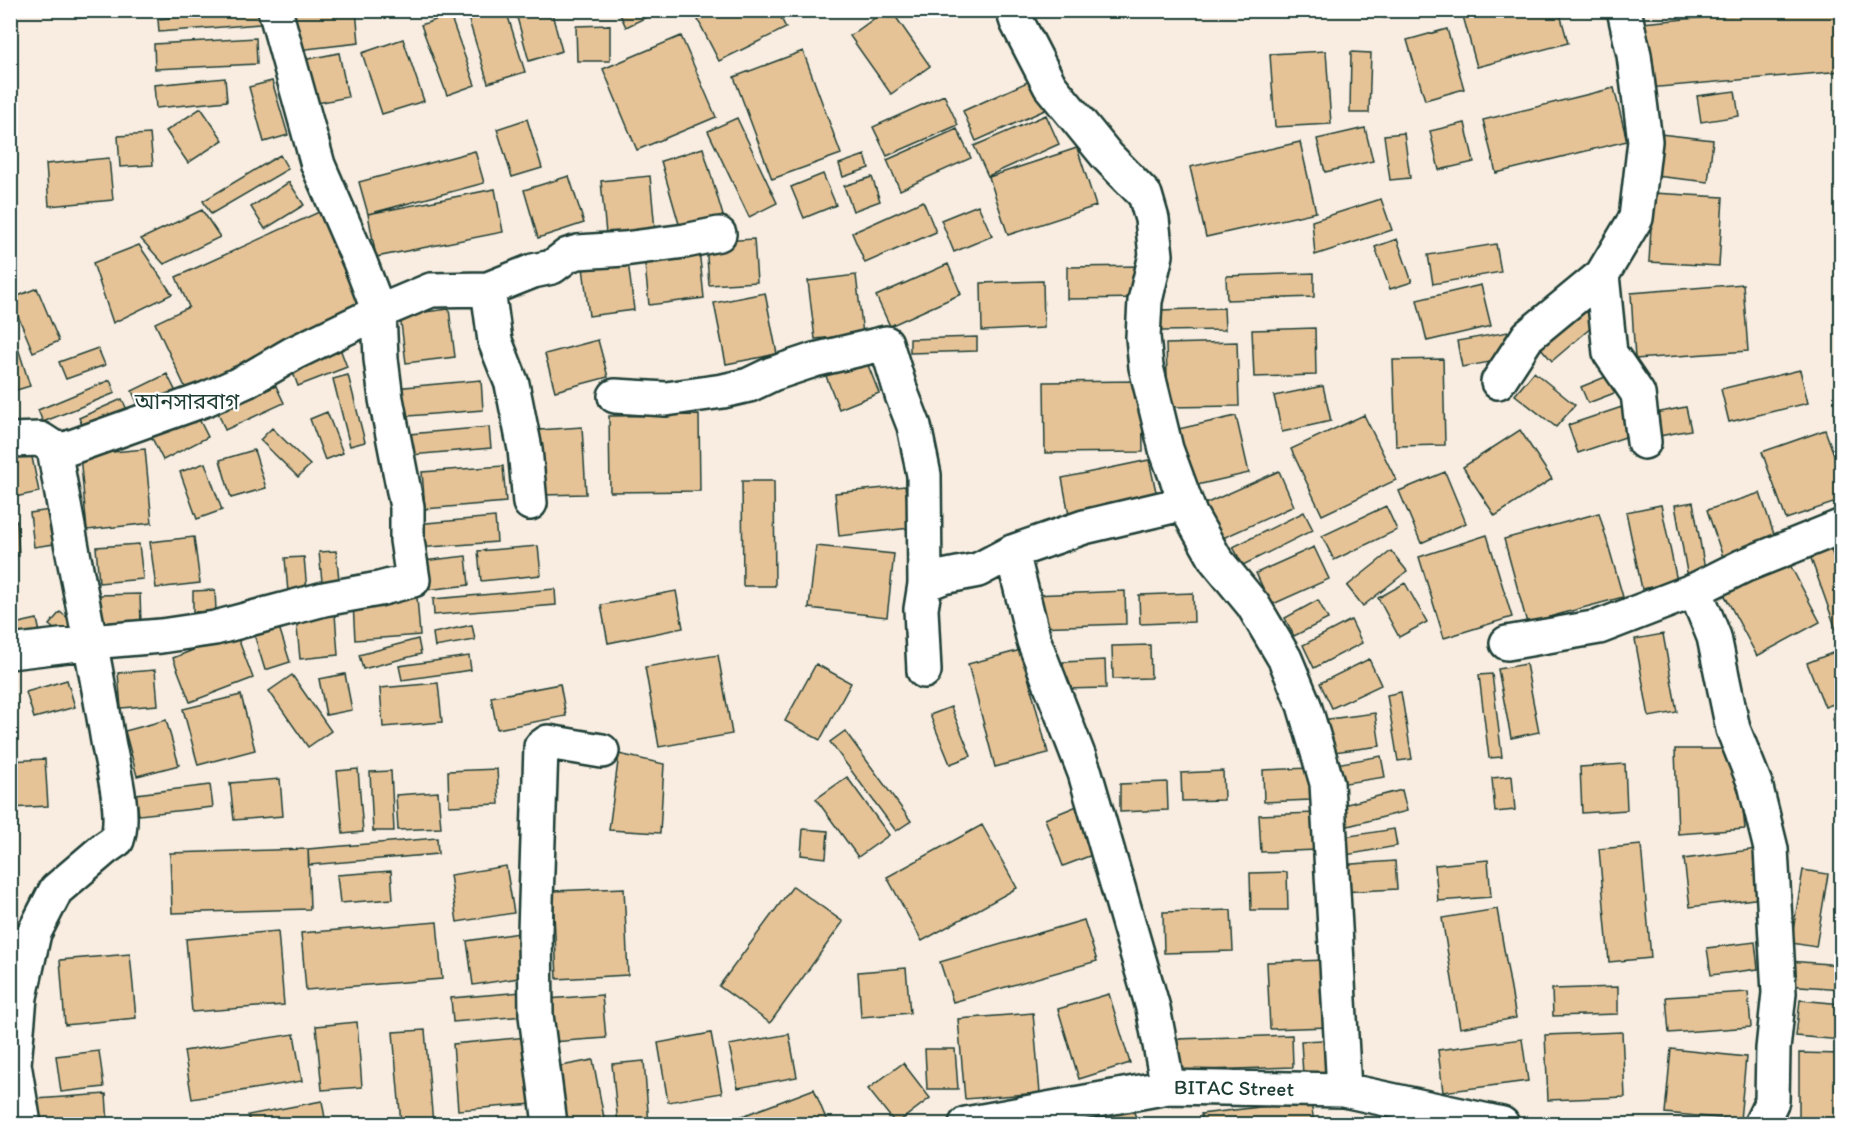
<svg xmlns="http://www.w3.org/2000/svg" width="1852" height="1135" viewBox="0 0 1852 1135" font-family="Itim,'Noto Sans Bengali',sans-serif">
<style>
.building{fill:#e6c397;stroke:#1f3d34;stroke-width:1.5}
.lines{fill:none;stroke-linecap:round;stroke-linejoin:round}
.street-casing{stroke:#1f3d34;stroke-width:38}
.street{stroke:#fff;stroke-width:33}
.labels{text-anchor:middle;stroke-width:4.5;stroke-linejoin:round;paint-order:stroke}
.street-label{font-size:21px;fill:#1f3d34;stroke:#fff}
.neighbourhood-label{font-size:22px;fill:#1f3d34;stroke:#fff}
</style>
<rect width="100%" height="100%" fill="#f8ede0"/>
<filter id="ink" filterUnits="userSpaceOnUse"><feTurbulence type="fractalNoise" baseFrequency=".0167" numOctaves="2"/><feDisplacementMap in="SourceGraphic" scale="12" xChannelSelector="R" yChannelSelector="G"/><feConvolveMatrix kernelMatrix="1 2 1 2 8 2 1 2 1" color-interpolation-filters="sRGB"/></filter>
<g filter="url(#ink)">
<path class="building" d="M77,10H105V15L78,18Z
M259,10L260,24L159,32L158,19Z
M285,10H356L359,43L289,51Z
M478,10H506L525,72L488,83L467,14Z
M515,10H551L562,51L529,61Z
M618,10H651L653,14L626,27Z
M718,10H777L786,28L719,61L698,20Z
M886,10H891L930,66L891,94L850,36Z
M1383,10H1426L1384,18Z
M1483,10H1559L1568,43L1477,67L1463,16Z
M1784,10H1842V71L1648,88L1642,23Z
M450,15L475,85L447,95L421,25Z
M610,25V61H577L576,26Z
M1447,29L1464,89L1425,100L1407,40Z
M681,36L716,117L637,150L603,69Z
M256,38L257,64L155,69L154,44Z
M403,39L424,101L382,114L362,53Z
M803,51L841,154L772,179L734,77Z
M1326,51L1331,124L1275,127L1270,54Z
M1351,52L1371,53L1369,113H1350Z
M339,53L348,97L302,106L293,62Z
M225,78L227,101L156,108L154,85Z
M1034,79L1047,109L976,141L963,111Z
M272,81L288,135L264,142L249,87Z
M1614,88L1627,141L1496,173L1483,120Z
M1735,91L1739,116L1701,122L1697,96Z
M944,95L958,125L887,156L873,127Z
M201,108L223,140L188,163L166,131Z
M1046,115L1059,144L988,176L974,146Z
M737,118L777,203L749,217L708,131Z
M527,119L542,168L512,177L497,129Z
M1465,123L1474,162L1439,170L1430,131Z
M1365,128L1373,161L1325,172L1317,139Z
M957,129L971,158L900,190L887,160Z
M1404,133L1410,178L1390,180L1384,135Z
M1651,133L1713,140L1708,182L1647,175Z
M150,134L153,165L120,167L118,136Z
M1300,142L1316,212L1206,237L1190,167Z
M703,148L724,219L681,231L661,161Z
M1077,148L1096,206L1008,235L989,177Z
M475,151L484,183L368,214L359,182Z
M280,155L288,169L211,214L203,201Z
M865,155L869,168L843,177L839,164Z
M109,158L113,200L49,206L46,164Z
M823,174L836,205L804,218L791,187Z
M569,176L584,223L538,238L524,190Z
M650,176L655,230L606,234L601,181Z
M872,177L880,201L853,211L844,186Z
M289,182L304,205L265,229L251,207Z
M495,189L503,232L376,257L368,214Z
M1653,193L1723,197L1719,266L1649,262Z
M1381,199L1392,230L1315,255L1312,221Z
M923,201L936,232L865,263L852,233Z
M978,205L992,236L954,252L941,220Z
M202,210L220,237L164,264L141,239Z
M319,212L363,306L291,342L186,389L155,323L189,307L176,277Z
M754,239L757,282L709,285L706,242Z
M1397,239L1412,282L1390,289L1375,247Z
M1496,244L1501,272L1433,284L1428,255Z
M139,245L172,294L113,323L93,263Z
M699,249L704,298L649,305L644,255Z
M1842,255V302L1837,256Z
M628,261L634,310L589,316L583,267Z
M948,264L961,294L890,326L876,296Z
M1144,266L1145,298L1067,299V267Z
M1314,273V297L1227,300L1226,276Z
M856,275L863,334L815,339L808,281Z
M1043,281L1044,328L982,331L981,283Z
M1743,284L1748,351L1635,359L1631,293Z
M1481,285L1491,326L1427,341L1417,300Z
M37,288L59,341L33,352L11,299Z
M765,293L777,354L726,364L714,303Z
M1588,307L1599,321L1552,361L1540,347Z
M1224,308L1225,330L1161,331L1160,310Z
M449,309L455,357L406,363L400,315Z
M1315,328L1316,375L1254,377L1252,330Z
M13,332L30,386L10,392V333Z
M1508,332L1513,358L1462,367L1457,341Z
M977,337V351L910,353V339Z
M598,340L608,377L555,391L545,354Z
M1237,342L1239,406L1168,407L1166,344Z
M338,343L347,367L298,386L289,362Z
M98,348L105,365L66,379L59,362Z
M864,355L879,393L839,409L824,371Z
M1443,359L1445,445L1396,446L1393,360Z
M1800,370L1808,403L1729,422L1721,389Z
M1534,372L1575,405L1556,427L1515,395Z
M167,374L176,392L140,409L132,391Z
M348,375L365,442L350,446L333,379Z
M1610,375L1617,392L1588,403L1581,387Z
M110,380L115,393L43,422L38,410Z
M481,380L483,410L396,417L394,388Z
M1142,381L1143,452L1045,453L1044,382Z
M276,386L284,403L225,430L218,412Z
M1323,386L1331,421L1282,432L1274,396Z
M122,399L131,418L87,437L79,418Z
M1625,406L1634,434L1578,453L1568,425Z
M1686,407L1691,430L1654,437L1650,414Z
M327,412L343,453L325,460L310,419Z
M196,413L208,437L163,460L151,436Z
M699,415L700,491L610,492L609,416Z
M1364,415L1396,480L1322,515L1291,449Z
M1236,416L1249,473L1188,487L1174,430Z
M489,427L491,448L411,455L409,434Z
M582,427L586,494L542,495L539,430Z
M272,428L310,465L298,477L260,440Z
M1520,430L1552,479L1495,516L1463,467Z
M1825,430L1842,476V500L1786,519L1762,452Z
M30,447L39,492L10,498V451Z
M145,449L152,523L87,530L80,455Z
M254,450L266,488L231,498L220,460Z
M1149,460L1157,496L1069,515L1062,478Z
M205,463L222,510L197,519L180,472Z
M503,466L506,502L425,509L422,472Z
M1279,471L1294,506L1212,543L1196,508Z
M1445,472L1466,523L1421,543L1399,491Z
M742,481H774L775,586H743Z
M905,486L910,528L839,536L835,493Z
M1760,493L1778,546L1725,563L1707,510Z
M1693,502L1706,575L1688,578L1675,505Z
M1661,505L1677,581L1642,589L1626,512Z
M1386,506L1397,530L1334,560L1322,536Z
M50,510L54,544L34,547L30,513Z
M1304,512L1313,530L1243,565L1233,547Z
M1599,513L1623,597L1527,623L1504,539Z
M495,517L497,542L417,548L415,524Z
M10,521H17L19,556H10Z
M1487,535L1512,617L1444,638L1419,557Z
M194,537L200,583L156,588L150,542Z
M1828,542L1842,579V630L1837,632L1808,550Z
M139,544L143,579L99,583L96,547Z
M538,546L541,575L481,581L478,551Z
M816,546L894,554L887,617L809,608Z
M1314,547L1329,579L1271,605L1256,573Z
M336,551L340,589L323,591L319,552Z
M1391,551L1407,571L1363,606L1347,586Z
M466,556L469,585L426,590L423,561Z
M304,557L307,591L288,592L285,558Z
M1788,561L1820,622L1757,656L1724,594Z
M1405,583L1427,622L1399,637L1378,598Z
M555,589L556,605L434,615L433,599Z
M215,590L216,611L193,612V591Z
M676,591L683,628L608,643L601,605Z
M1125,591L1126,624L1034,627L1033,595Z
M1193,593L1194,622L1140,624L1139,595Z
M140,594L141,623L99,625L98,595Z
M417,597L420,635L355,640L353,603Z
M1318,600L1328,619L1294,636L1285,618Z
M60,612L78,626L68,640L49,625Z
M335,614L338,655L300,659L296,617Z
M37,619L42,642L14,647L10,625Z
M1351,620L1362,643L1314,668L1303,645Z
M472,625L475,640L435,647L433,633Z
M279,627L290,662L265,670L254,634Z
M236,633L253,678L190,702L173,658Z
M1663,634L1677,712L1649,717L1635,639Z
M418,639L421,654L363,669L359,655Z
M1150,645L1151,678L1113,679L1112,646Z
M1842,649V701L1825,707L1807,663Z
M1021,650L1048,753L995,767L968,664Z
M718,655L732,734L659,747L645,667Z
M469,656L471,670L402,680L399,666Z
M1369,659L1381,685L1332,708L1320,683Z
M1105,660L1106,688L1064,689L1063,662Z
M816,664L851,683L820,740L785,721Z
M1526,664L1539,732L1511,738L1498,669Z
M155,670L158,705L121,708L118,673Z
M345,674L352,710L326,715L319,679Z
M1492,674L1502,757L1489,758L1479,675Z
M292,675L331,731L308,747L269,691Z
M67,680L75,707L34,718L26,692Z
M438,683L442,722L383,727L380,688Z
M560,684L566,716L497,729L491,697Z
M1401,692L1412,759L1398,761L1387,695Z
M241,695L255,750L198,765L183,709Z
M951,707L971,756L950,764L930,715Z
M1375,713L1380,746L1326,753L1322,720Z
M1842,715V732L1840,733L1833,719Z
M166,720L179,765L137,776L125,731Z
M845,731L911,821L896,831L830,742Z
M1675,749H1734L1741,789L1745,829L1678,834Z
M619,754L664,764L660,833L609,830Z
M1381,756L1385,777L1333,785L1330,765Z
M45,759L48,806L10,808V761Z
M1625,764L1627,810L1582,813L1580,767Z
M1310,768L1311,800L1264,802L1263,770Z
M358,769L363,832L343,834L337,771Z
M497,769L499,804L449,806L448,771Z
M391,771L394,831H373L370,772Z
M1223,771L1224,800L1182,801L1181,773Z
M1512,776L1515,810L1495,812L1492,778Z
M847,777L889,835L858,857L816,799Z
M280,779L283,816L234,820L230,783Z
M1167,782L1168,810L1120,812V784Z
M210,785L213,807L139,815L136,794Z
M1402,790L1407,811L1348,826L1343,805Z
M438,792L441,828L398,830L396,795Z
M1082,804L1100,852L1063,866L1045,819Z
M1317,813L1318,850L1261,852L1259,815Z
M982,825L1017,888L922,941L887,877Z
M803,829L828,831L826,858L801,855Z
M1394,829L1397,846L1346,855L1343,837Z
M437,838L438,854L309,865L308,849Z
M1641,845L1651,958L1609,962L1599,849Z
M1764,848L1770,897L1690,907L1684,859Z
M308,849L310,909L172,913L170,853Z
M1488,860L1491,897L1438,901L1435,865Z
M1395,861L1397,889L1340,892L1338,865Z
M506,866L514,913L457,922L450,875Z
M1803,870L1828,874L1816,947L1791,943Z
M391,871L393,899L340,903L337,875Z
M1287,872L1288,910H1251L1250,873Z
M793,886L843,922L770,1023L719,986Z
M624,888L628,975L557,979L553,891Z
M1497,909L1516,1018L1460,1028L1442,918Z
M1231,910L1233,951L1164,953L1163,912Z
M1084,920L1097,961L953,1002L940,962Z
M437,922L442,979L306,990L301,933Z
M278,931L284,1005L192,1012L186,939Z
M519,933L525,977L473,985L467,941Z
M1755,942L1758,969L1711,975L1707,948Z
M130,954L136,1018L65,1025L60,960Z
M1327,960L1329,1027L1270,1029L1267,962Z
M1788,961L1842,965V989L1786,985Z
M906,968L910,1013L861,1017L858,972Z
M1618,987V1014L1553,1016L1552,989Z
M522,992L524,1016L453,1022L451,998Z
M1748,992L1751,1027L1669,1033L1666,997Z
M1109,994L1130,1063L1079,1079L1058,1009Z
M602,995L606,1038L551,1042L547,999Z
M1800,1000L1842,1004V1040L1796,1036Z
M1033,1013L1040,1093L965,1099L958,1019Z
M357,1022L362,1087L322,1090L316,1026Z
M425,1030L433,1124H401L393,1032Z
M1622,1032L1625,1097L1548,1100L1545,1035Z
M711,1033L722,1093L668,1102L658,1043Z
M294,1034L302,1081L192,1099L184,1051Z
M789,1034L797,1077L738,1088L729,1045Z
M1292,1035L1293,1067L1178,1071L1177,1039Z
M528,1037L534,1104L458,1110L453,1044Z
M1522,1039L1528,1081L1443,1092L1438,1050Z
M1324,1040L1325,1074L1303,1075L1301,1041Z
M925,1049H955L958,1089H927Z
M1671,1049L1746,1057L1740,1120L1665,1113Z
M99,1051L104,1087L61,1092L56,1056Z
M1799,1053L1842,1054V1120H1799Z
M593,1060L605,1123L567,1124L556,1067Z
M644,1061L649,1124H618L612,1064Z
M903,1063L930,1098L896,1124L868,1089Z
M814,1089L828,1124H743L740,1117Z
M106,1094L108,1124H38L36,1099Z
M1129,1097L1138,1124H1092L1087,1111Z
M322,1101L326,1124H250L248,1115Z
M1311,1101L1314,1124H1202L1201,1114Z
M196,1118L197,1124H153V1123Z
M493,1119V1124H470L469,1121Z"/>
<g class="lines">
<defs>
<path id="street" d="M1013,10L1017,22L1050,86L1107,156L1145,195L1152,219L1156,255L1145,301L1143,337L1146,367L1166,449L1190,514L1216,560L1253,605L1285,659L1304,705L1327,783L1344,1090
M1602,275L1610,353L1638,394L1644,442
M488,289L495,341L512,384L525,449L530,503
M1498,382L1528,336L1602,275L1636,218L1645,141L1634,55L1624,10
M615,396L666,399L723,391L749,385L772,374L814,360L886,343L902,395L914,426L924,475L925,584
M10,440L40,439L54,448C70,546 92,643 108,741C113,769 126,814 117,840L104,849L56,890L34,933L20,997L14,1064L24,1124
M54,448L66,449L206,399L246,381L294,353L379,312L360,262L318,165L275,10
M1695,590L1714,637L1733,729L1755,784L1771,849L1779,993L1773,1049L1772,1101L1761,1124
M1507,643L1599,627L1695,590L1743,566L1842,526
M10,652L102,641L161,636L215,628L324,599L379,589L413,580L407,540V507L386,399L381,359L379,312L431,290L488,289L533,271L552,267L568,255L578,252L624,249L685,241L719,234
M924,671L921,609L925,584L943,577L978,570L1012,552
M1168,1087L1153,1008L1085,773L1034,641L1012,552L1084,527L1186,503
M550,1124L536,1015L535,932L541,747L548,742L602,751
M966,1124L1168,1087L1344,1090L1502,1124"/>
</defs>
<use href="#street" class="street-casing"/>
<use href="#street" class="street"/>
</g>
</g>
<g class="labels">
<g class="street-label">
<text transform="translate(1234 1088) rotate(1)" y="7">BITAC Street</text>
</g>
<g class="neighbourhood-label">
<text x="187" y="409">আনসারবাগ</text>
</g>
</g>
<rect width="1852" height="1135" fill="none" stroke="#fff" stroke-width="36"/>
<rect x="18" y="18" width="1816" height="1099" fill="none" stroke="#1f3d34" stroke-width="2" filter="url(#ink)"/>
</svg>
